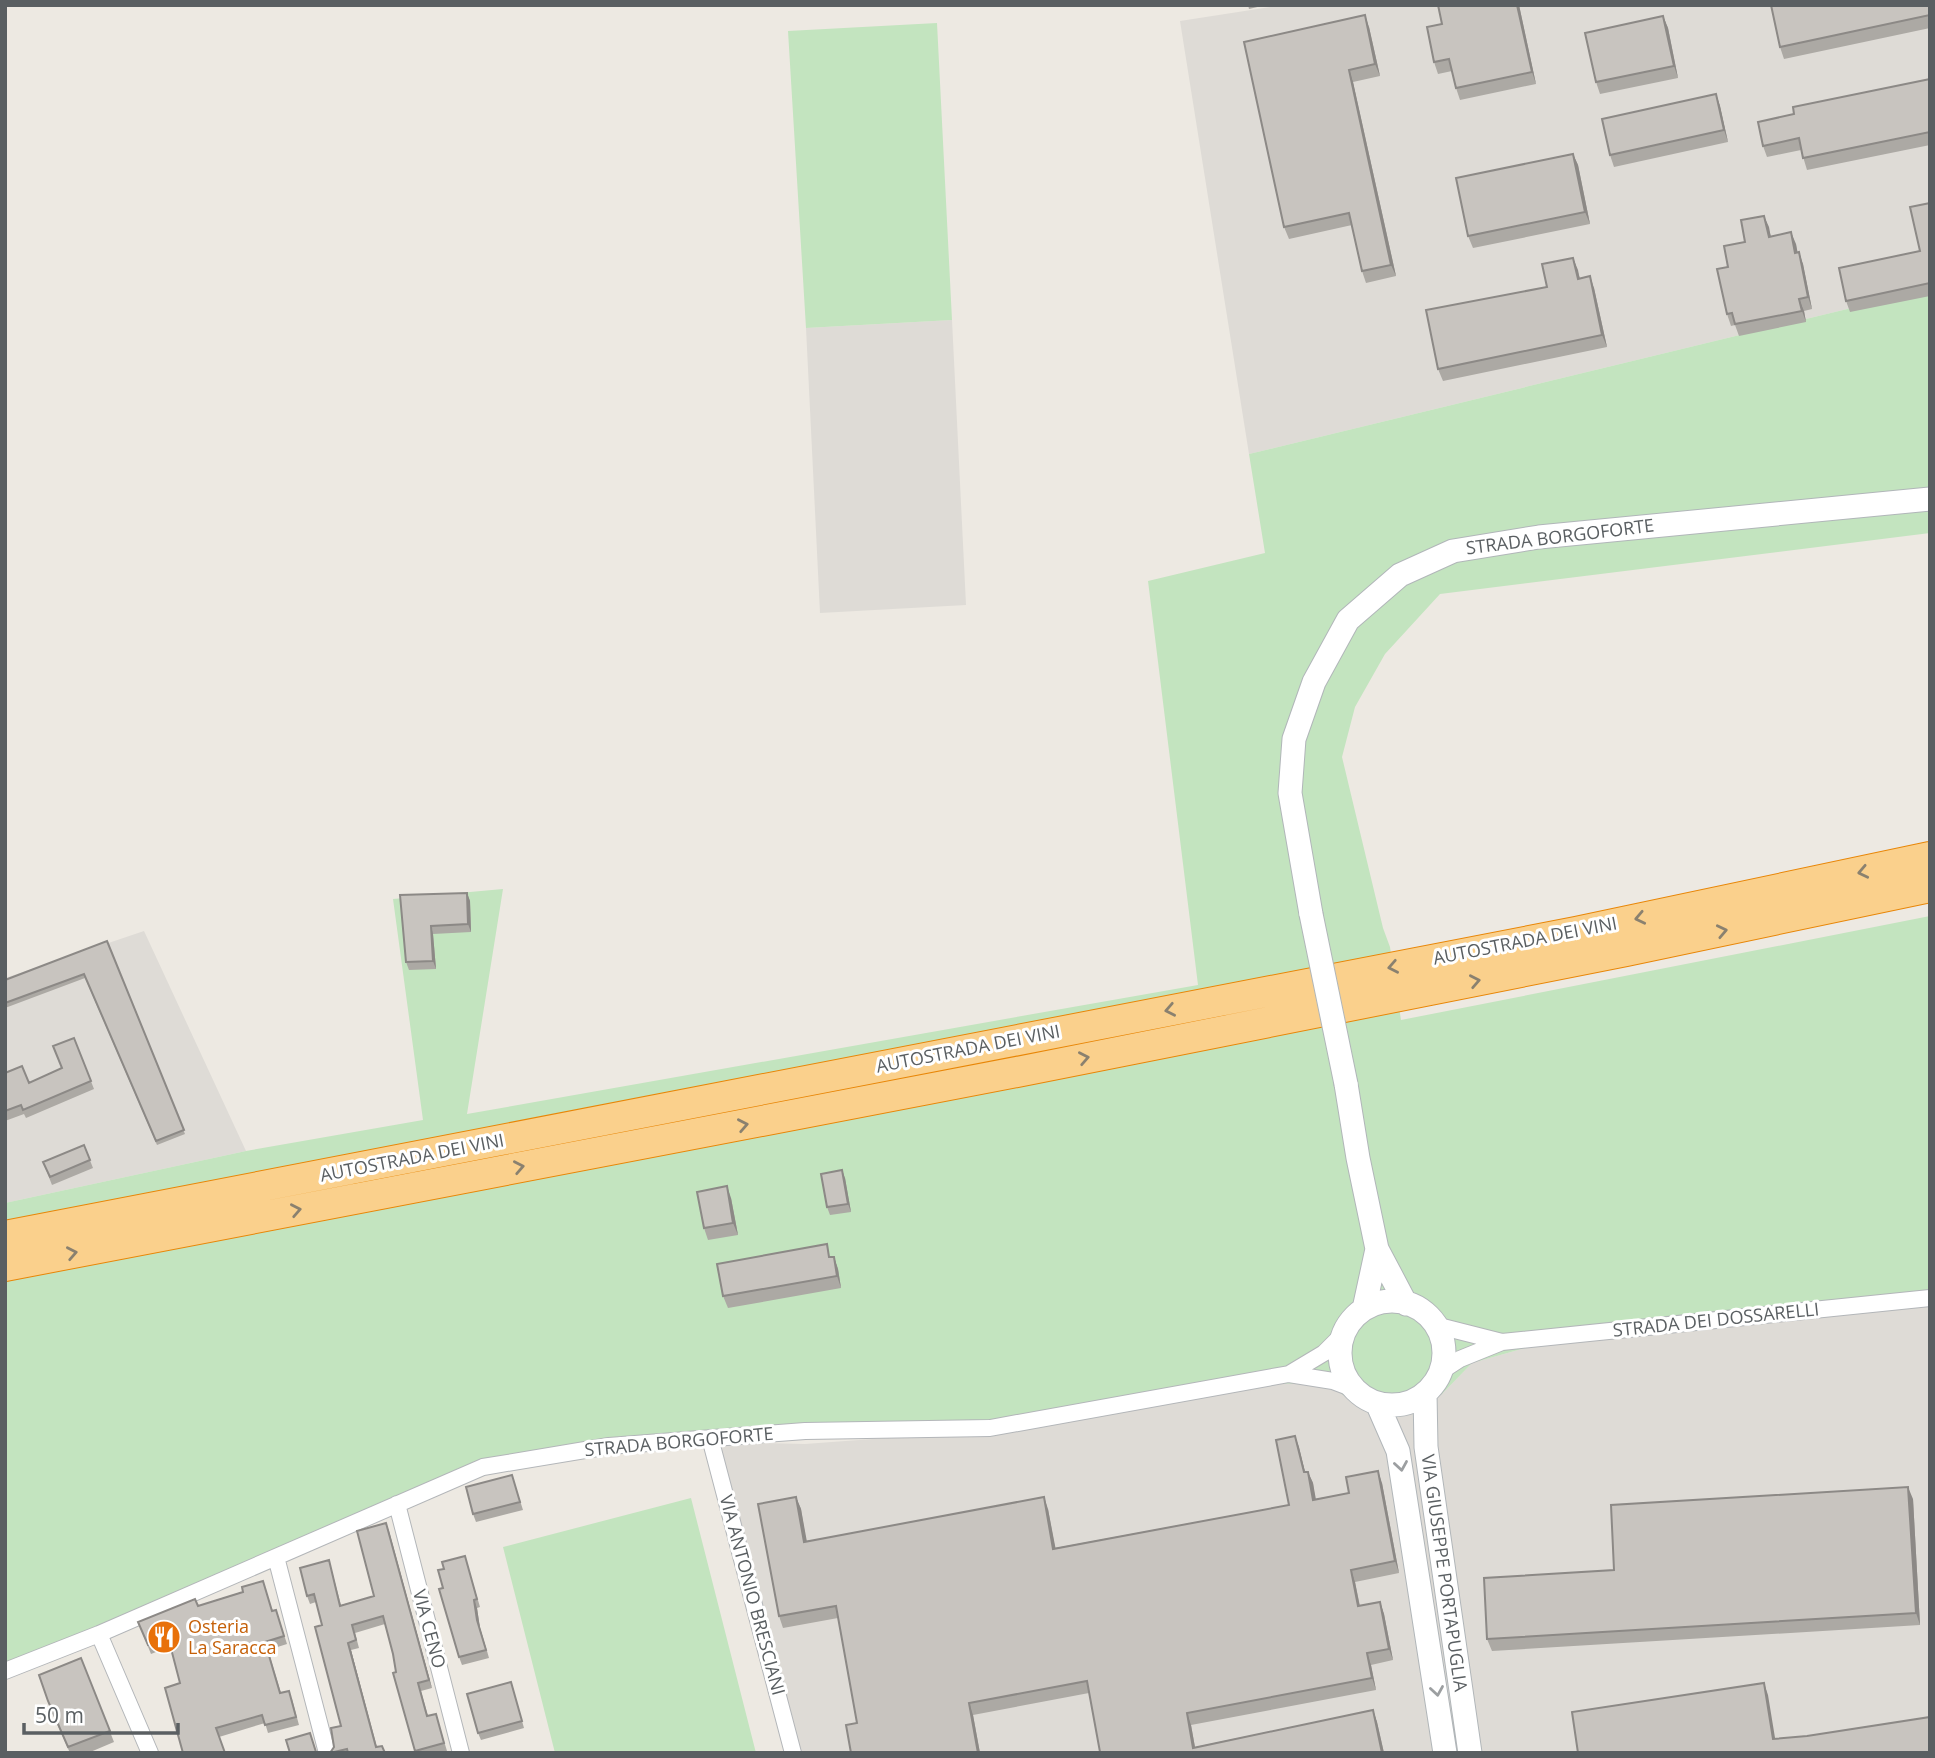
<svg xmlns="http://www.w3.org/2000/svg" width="1935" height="1758" viewBox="0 0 1935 1758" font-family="'Open Sans',sans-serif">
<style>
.industrial{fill:#dedbd6}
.green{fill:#c3e4bf}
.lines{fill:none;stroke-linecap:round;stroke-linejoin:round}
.street-casing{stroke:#b3b6b9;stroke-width:18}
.secondary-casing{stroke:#b1b6b9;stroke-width:25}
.highway-casing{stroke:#e88607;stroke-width:32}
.street{stroke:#fff;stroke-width:16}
.secondary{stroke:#fff;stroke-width:23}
.highway{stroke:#fad08c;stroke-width:30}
.secondary-bridge-casing{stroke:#b1b6b9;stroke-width:25;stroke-linecap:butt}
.secondary-bridge{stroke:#fff;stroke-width:23}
.wall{fill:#aca9a4}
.shaded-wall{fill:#8c8986}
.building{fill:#c8c4bf;stroke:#8c8986;stroke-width:2}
.oneway{stroke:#8a816f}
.oneway2{stroke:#9c9fa1}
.labels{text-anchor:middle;stroke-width:6;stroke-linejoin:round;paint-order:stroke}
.street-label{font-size:18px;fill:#5a5f62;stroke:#fff}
.food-label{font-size:18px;fill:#c56008;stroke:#fff;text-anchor:start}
</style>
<rect width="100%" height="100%" fill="#ede9e2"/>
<path class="industrial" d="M1284,5H1930V289L1249,454L1180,21Z
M952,320L966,605L820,613L806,328Z
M144,931L246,1151L5,1203V978Z
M1930,1301V1753H792L711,1442L805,1444L994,1430L1229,1383L1327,1384L1442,1394L1472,1363L1539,1344Z"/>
<path class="green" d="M937,23L952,320L806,328L788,31Z
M1930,289V533L1440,594L1385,654L1355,707L1342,757L1383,928L1390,947L1401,1020L1930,916V1301L1539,1344L1472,1363L1442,1394L1402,1413L1355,1403L1327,1384L1229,1383L994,1430L711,1442L482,1467L5,1668V1203L246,1151L423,1120L393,899L503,889L467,1114L1198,985L1148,581L1265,553L1249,454Z
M691,1498L756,1753H555L503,1547Z"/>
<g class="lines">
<defs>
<path id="street" d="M1435,1325L1502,1342
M1440,1372L1460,1359L1502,1342L1930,1298
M1289,1374L1324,1353L1344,1333
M710,1438L793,1753
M397,1504L461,1753
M276,1557L327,1753
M99,1634L150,1753
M5,1671L99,1634L483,1467L609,1446L805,1431L990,1428L1289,1374L1333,1381L1354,1389"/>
<path id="secondary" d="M1311,914L1290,793L1294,739L1314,682L1348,620L1400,575L1453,551L1539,537L1930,499
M1346,1084L1358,1158L1377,1249L1406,1304
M1340 1353a52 52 0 1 1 104 0a52 52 0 1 1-104 0Z
M1364,1309L1377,1249
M1425,1393L1426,1447L1470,1753
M1377,1403L1398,1451L1445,1753"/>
<path id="highway" d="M5,1236L1576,932L1930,857
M5,1266L1017,1072L1626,951L1930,887"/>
</defs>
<use href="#street" class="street-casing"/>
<use href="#secondary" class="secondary-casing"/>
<use href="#highway" class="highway-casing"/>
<use href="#street" class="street"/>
<use href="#secondary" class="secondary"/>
<use href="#highway" class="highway"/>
<defs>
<path id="secondary-bridge" d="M1311,914L1346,1084"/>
</defs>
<use href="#secondary-bridge" class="secondary-bridge-casing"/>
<use href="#secondary-bridge" class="secondary-bridge"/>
</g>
<path class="wall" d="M1248,5H1266L1249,9Z
M1519,5L1536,84L1460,100L1456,88L1452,71L1438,74L1434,62Z
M1930,5V28L1784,59L1780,47Z
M1663,16L1668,28L1678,78L1600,94L1596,82Z
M1369,27L1380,76L1353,82L1396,276L1366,283L1362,271L1352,225L1289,239L1284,227L1244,42Z
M1930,79V145L1807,170L1801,150L1767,157L1763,146L1794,114Z
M1716,94L1720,106L1728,142L1614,167L1610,155Z
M1573,154L1578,165L1590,224L1473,248L1468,236Z
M1930,203V296L1850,312L1846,301L1920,251Z
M1764,216L1771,236L1796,244L1797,253L1803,264L1812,309L1804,311L1806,322L1739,336L1735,325L1731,326L1727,314L1728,267L1745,242Z
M1573,258L1580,278L1594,288L1607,347L1443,381L1438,369L1547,287Z
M467,893L470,901L471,932L433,934L436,969L409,970L406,962L400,895Z
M107,941L185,1134L157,1145L85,978L5,1008V980Z
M74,1038L94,1089L26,1118L24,1114L5,1121V1073L29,1083L62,1068Z
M84,1145L93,1168L52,1185L43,1162Z
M845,1178L851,1212L830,1215L827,1207Z
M731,1198L738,1235L708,1240L704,1228Z
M831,1257H834L838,1269L841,1288L728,1308L723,1296Z
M1295,1436L1305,1472H1308L1313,1483L1315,1499L1349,1493L1382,1483L1399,1573L1355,1582L1360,1606L1380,1602L1384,1614L1393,1660L1371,1665L1376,1690L1191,1725L1195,1747L1373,1710L1377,1722L1384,1753H1096L1100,1752L1089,1693L973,1715L980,1753H851L857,1723L838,1618L783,1628L779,1616L796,1497L801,1509L806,1541L1048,1509L1055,1548L1289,1505Z
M512,1475L523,1510L476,1522L473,1514Z
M1913,1499L1920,1625L1492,1651L1487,1639L1614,1570Z
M386,1523L432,1688L421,1691L428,1716L436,1714L447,1751L439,1753H416L393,1673L396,1672L393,1654L385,1624L355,1633L359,1648L351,1650L377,1747L382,1746L385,1753H330L334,1747L341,1726L322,1625L316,1602L310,1604L307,1596L329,1560L341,1605L374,1596Z
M465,1556L480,1607L477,1608L480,1628L489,1658L462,1665L459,1657L443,1588L444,1569Z
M198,1606L273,1611L276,1610L287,1644L268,1650L281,1693L292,1699L299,1725L268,1733L265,1723L219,1737L180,1683L171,1646L151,1654L138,1622Z
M81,1658L114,1742L88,1753H70L52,1713L39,1675Z
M511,1682L524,1728L481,1740L478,1733Z"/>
<path class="shaded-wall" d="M1517,5H1519L1536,84L1532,72Z
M1365,15L1369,27L1380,76L1375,64Z
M1663,16L1668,28L1678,78L1674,66Z
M1349,70L1353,82L1396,276L1391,265Z
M1716,94L1720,106L1728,142L1724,130Z
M1573,154L1578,165L1590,224L1585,212Z
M1764,216L1769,227L1773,249L1769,237Z
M1791,232L1796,244L1800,265L1795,253Z
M1799,252L1803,264L1812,309L1808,297Z
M1573,258L1578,270L1582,291L1578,279Z
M1590,276L1594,288L1607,347L1602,335Z
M1799,299L1804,311L1806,322L1802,311Z
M467,893L470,901L471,932L468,924Z
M431,926L433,934L436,969L433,961Z
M842,1170L845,1178L851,1212L848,1204Z
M727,1186L731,1198L738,1235L733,1223Z
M834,1257L838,1269L841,1288L837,1276Z
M1295,1436L1299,1447L1308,1484L1304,1472Z
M1378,1471L1382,1483L1399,1573L1395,1561Z
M1308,1472L1313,1483L1318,1511L1313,1500Z
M1908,1487L1913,1499L1920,1625L1916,1613Z
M796,1497L801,1509L809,1553L804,1542Z
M1044,1497L1048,1509L1058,1561L1053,1549Z
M386,1523L389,1531L432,1688L429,1680Z
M1351,1570L1355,1582L1362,1618L1358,1606Z
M474,1600L477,1608L480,1628L489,1658L477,1620Z
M1380,1602L1384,1614L1393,1660L1389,1649Z
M348,1643L351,1650L378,1753L376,1747Z
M1367,1653L1371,1665L1376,1690L1372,1678Z
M1764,1683L1768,1695L1777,1750L1773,1739Z
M969,1703L973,1715L980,1753H978Z
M1373,1710L1377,1722L1384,1753H1382Z
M1187,1713L1191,1725L1196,1753L1193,1748Z"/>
<path class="building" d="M1438,5H1517L1532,72L1456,88L1449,59L1434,62L1427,27L1442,24Z
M1771,5H1930V15L1780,47Z
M1365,15L1375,64L1349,70L1391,265L1362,271L1349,213L1284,227L1244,42Z
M1663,16L1674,66L1596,82L1585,33Z
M1930,79V132L1803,158L1799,138L1763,146L1758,122L1794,114L1793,107Z
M1716,94L1724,130L1610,155L1602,119Z
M1573,154L1585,212L1468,236L1456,178Z
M1930,203V283L1846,301L1839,268L1920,251L1910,207Z
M1764,216L1769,237L1791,232L1795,253L1799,252L1808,297L1799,299L1802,311L1735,324L1732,313L1727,314L1717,269L1728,267L1724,246L1745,242L1741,220Z
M1573,258L1578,279L1590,276L1602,335L1438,369L1426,310L1547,287L1542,264Z
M467,893L468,924L431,926L433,961L406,962L400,895Z
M107,941L184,1130L156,1141L84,974L5,1003V980Z
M74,1038L91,1081L23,1110L21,1105L5,1111V1073L22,1066L29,1083L62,1068L53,1046Z
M84,1145L90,1160L50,1177L43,1162Z
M842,1170L848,1204L827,1207L821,1174Z
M727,1186L733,1223L704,1228L697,1192Z
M827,1244L829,1257H834L837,1276L723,1296L717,1264Z
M1295,1436L1304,1472H1308L1313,1500L1349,1493L1346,1477L1378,1471L1395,1561L1351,1570L1358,1606L1380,1602L1389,1649L1367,1653L1372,1678L1187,1713L1193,1748L1373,1710L1382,1753H1096L1100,1752L1087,1681L969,1703L978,1753H851L846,1725L857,1723L836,1606L779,1616L758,1504L796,1497L804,1542L1044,1497L1053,1549L1289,1505L1276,1440Z
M512,1475L520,1502L473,1514L466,1487Z
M1908,1487L1916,1613L1487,1639L1484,1578L1614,1570L1611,1505Z
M386,1523L429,1680L418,1683L427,1716L436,1714L444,1743L415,1751L393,1673L396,1672L393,1654L383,1616L352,1625L356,1640L348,1643L376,1747L382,1746L385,1753H348L347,1749L330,1753L334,1747L331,1728L341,1726L315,1627L322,1625L314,1594L307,1596L300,1568L329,1560L340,1606L374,1596L357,1531Z
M465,1556L477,1599L474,1600L477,1620L486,1650L459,1657L439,1589L443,1588L438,1570L444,1569L442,1562Z
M263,1581L272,1611L276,1610L284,1636L265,1642L280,1693L289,1691L296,1717L265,1725L262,1715L216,1728L225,1753H183L165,1688L180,1683L168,1637L148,1645L138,1622L195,1599L198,1606L243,1592L242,1587Z
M81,1658L110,1731L68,1747L48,1701L39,1675Z
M511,1682L522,1721L478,1733L467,1694Z
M1764,1683L1773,1739L1807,1736L1930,1717V1753H1578L1572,1712Z
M310,1733L316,1752L318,1753H290L286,1740Z"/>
<defs><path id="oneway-chevron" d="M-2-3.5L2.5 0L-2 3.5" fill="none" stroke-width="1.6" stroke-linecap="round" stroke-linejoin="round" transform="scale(1.75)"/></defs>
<g class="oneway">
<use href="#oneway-chevron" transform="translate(1863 872) rotate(168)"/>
<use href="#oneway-chevron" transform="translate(1640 918) rotate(168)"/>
<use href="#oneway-chevron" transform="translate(1722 931) rotate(-12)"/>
<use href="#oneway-chevron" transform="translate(1393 967) rotate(169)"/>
<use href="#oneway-chevron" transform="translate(1475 981) rotate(-11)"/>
<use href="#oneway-chevron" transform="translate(1170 1010) rotate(169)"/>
<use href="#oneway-chevron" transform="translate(1084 1058) rotate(-11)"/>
<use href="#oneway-chevron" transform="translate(743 1125) rotate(-11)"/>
<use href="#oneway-chevron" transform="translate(519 1167) rotate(-11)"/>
<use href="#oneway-chevron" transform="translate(296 1210) rotate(-11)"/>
<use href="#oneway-chevron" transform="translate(72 1253) rotate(-11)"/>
</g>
<g class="oneway2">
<use href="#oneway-chevron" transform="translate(1401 1466) rotate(81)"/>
<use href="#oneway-chevron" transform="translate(1437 1691) rotate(81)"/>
</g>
<defs>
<symbol id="restaurant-disc" viewBox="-11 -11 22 22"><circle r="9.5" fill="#e8710a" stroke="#fff"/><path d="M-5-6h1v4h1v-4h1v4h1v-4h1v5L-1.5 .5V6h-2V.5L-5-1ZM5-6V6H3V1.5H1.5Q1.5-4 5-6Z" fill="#fff"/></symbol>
</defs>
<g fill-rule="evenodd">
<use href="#restaurant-disc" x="145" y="1618" width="38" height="38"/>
</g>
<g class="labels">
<g class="street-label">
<text transform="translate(1560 537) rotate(-7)" y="6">STRADA BORGOFORTE</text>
<text transform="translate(1525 941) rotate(-11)" y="6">AUTOSTRADA DEI VINI</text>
<text transform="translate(968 1049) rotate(-11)" y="6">AUTOSTRADA DEI VINI</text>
<text transform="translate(412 1158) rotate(-11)" y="6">AUTOSTRADA DEI VINI</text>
<text transform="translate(1716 1320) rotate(-6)" y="6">STRADA DEI DOSSARELLI</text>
<text transform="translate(679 1442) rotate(-5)" y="6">STRADA BORGOFORTE</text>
<text transform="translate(1444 1573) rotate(82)" y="6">VIA GIUSEPPE PORTAPUGLIA</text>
<text transform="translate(752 1595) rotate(75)" y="6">VIA ANTONIO BRESCIANI</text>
<text transform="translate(429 1629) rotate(75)" y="6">VIA CENO</text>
</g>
<g class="food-label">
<text x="188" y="1633">Osteria<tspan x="188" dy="21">La Saracca</tspan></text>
</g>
</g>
<rect width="1935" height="1758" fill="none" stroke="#5a5f62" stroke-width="14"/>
<path d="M24 1723v10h154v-10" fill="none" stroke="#5a5f62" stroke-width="3.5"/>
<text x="35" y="1723" font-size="21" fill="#5a5f62" stroke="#ffffff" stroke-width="5" paint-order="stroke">50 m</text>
</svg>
